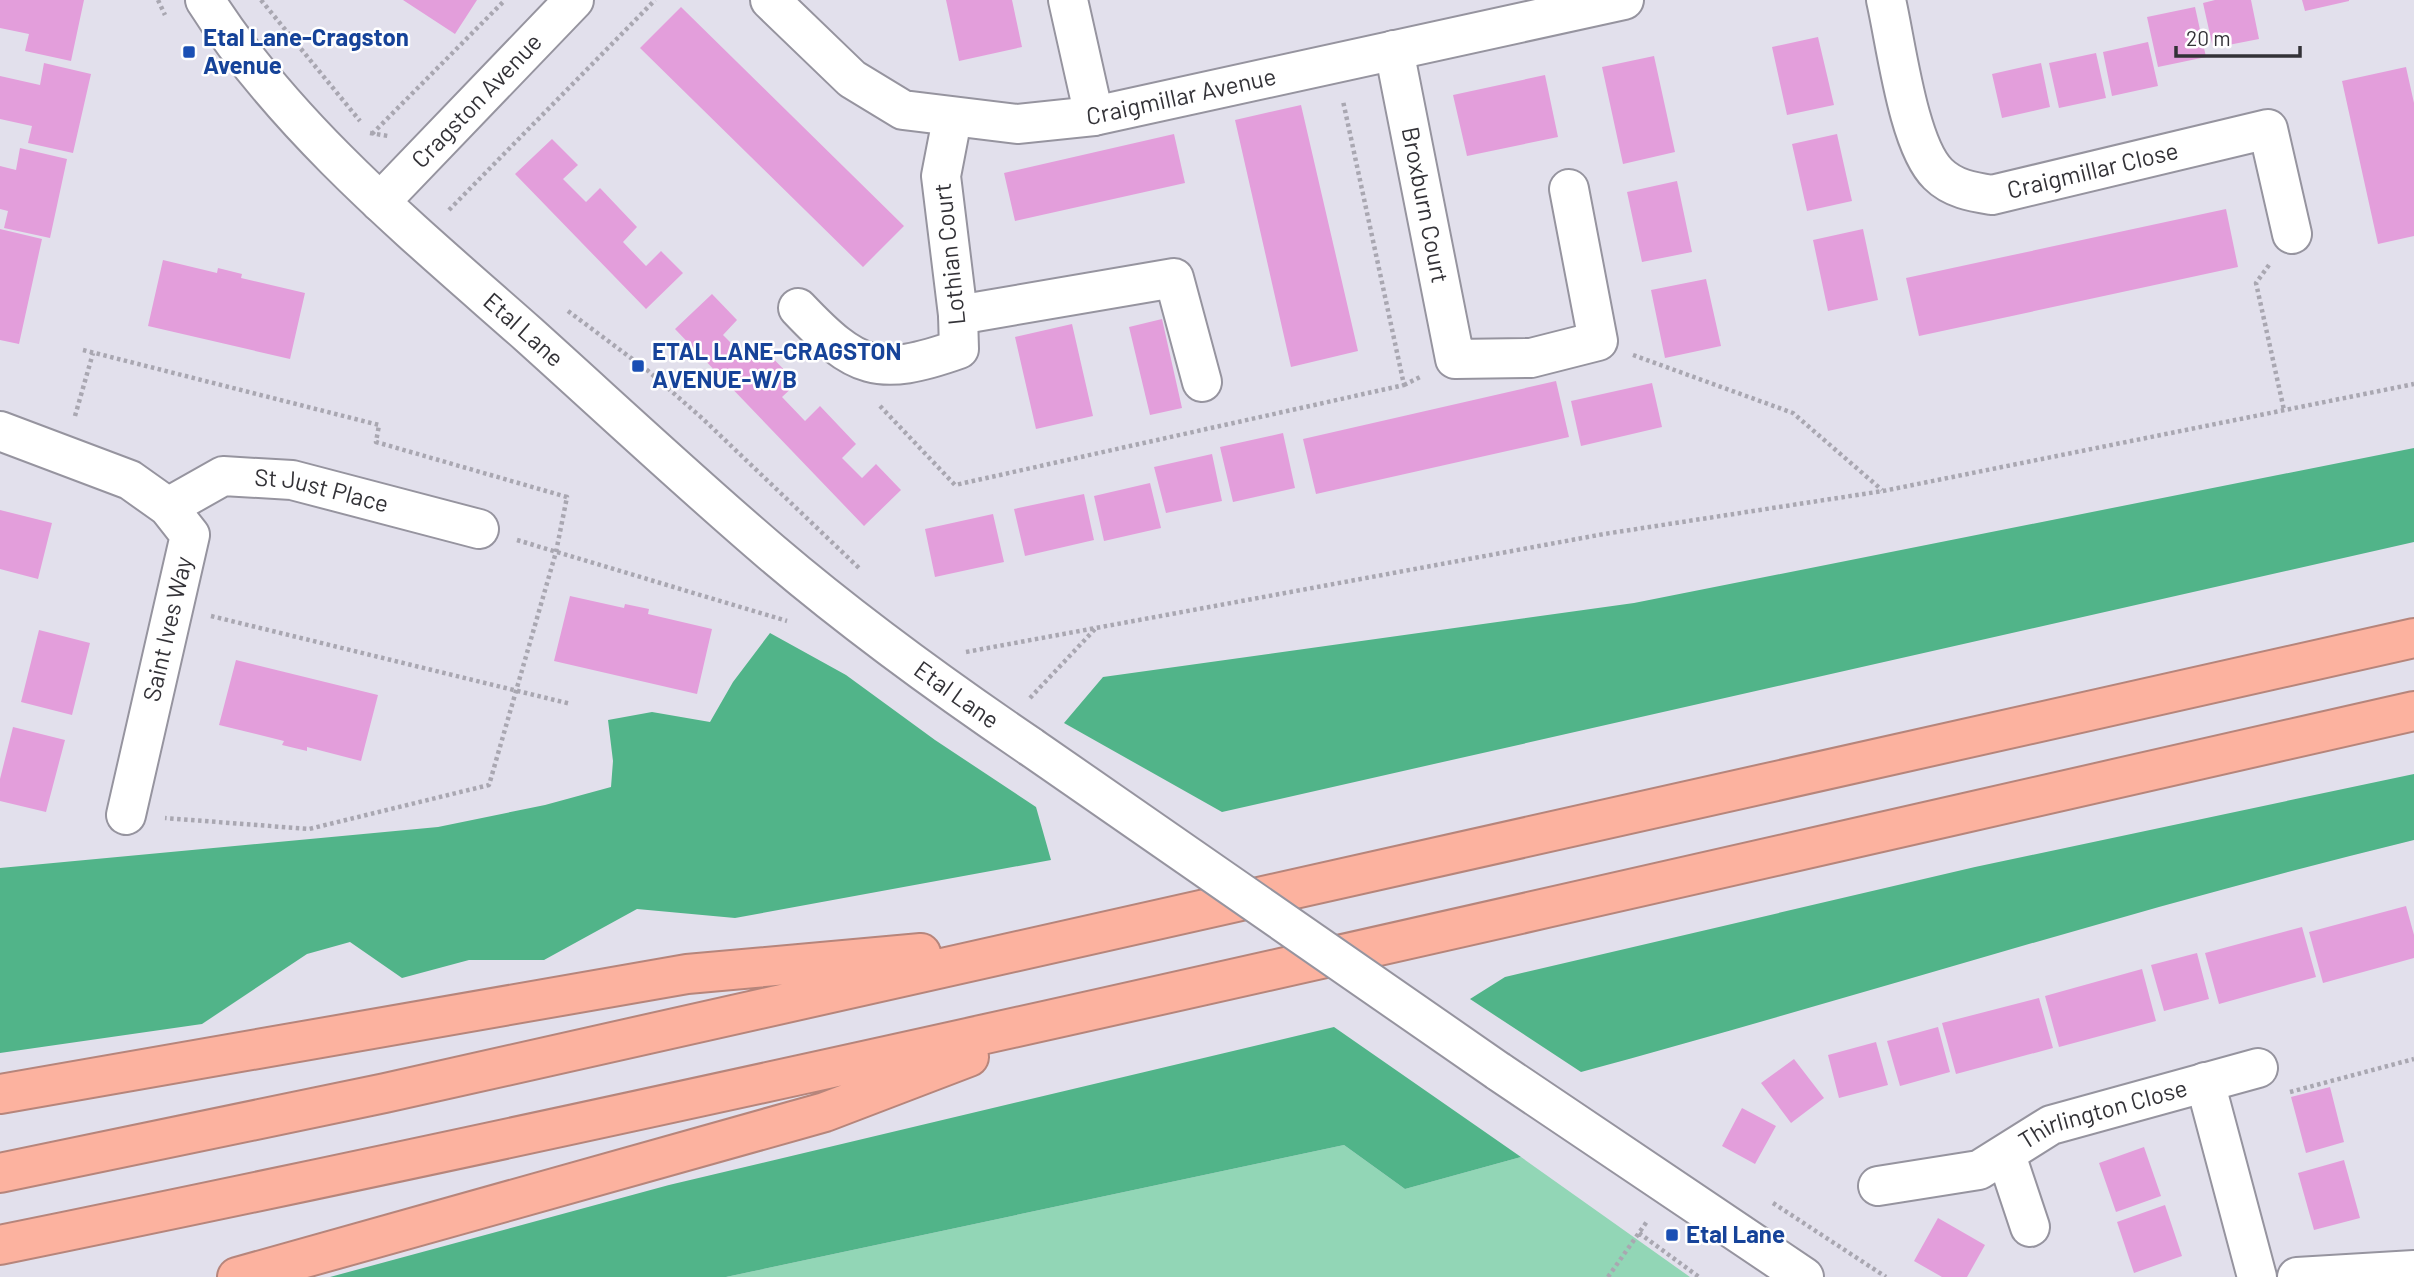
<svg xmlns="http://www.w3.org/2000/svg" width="2414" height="1277" viewBox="0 0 2414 1277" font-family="Barlow,sans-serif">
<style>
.green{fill:#92d6b6}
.forest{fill:#51b489}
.building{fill:#e39edb}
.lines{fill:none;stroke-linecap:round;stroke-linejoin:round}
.minor-casing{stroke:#96949f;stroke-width:42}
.highway-casing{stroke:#b6857b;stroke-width:42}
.path{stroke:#a9a7b1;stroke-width:4.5;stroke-dasharray:3.5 3.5;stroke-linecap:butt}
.minor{stroke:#fff;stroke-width:38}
.highway{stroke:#fcb29f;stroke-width:38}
.minor-bridge-casing{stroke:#96949f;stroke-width:42;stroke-linecap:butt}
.minor-bridge{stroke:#fff;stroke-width:38}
.transit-dot{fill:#1a4fb4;stroke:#fff;stroke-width:2.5}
.labels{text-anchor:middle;stroke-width:5;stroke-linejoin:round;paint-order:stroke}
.transit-label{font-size:24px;font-weight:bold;fill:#164399;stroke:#fff;text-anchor:start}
.street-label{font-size:24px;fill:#333237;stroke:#fff}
</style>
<rect width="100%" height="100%" fill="#e2e0ec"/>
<path class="green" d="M1344,1145L1405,1189L1521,1157L1690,1277H726Z"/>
<path class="forest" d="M2414,448V542L1222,812L1064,723L1103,677L1634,603Z
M770,633L846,675L935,740L1036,807L1051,860L735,918L637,909L544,960H469L402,978L350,942L307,954L202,1024L0,1053V868L438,827L545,805L611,787L613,761L608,720L652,712L710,722L733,682Z
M2414,774V840C2134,908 1859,997 1581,1072L1470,999L1505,977L1975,867Z
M1334,1027L1521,1157L1405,1189L1344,1145L726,1277H330L669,1185Z"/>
<path class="building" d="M0,0H84L71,61L25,51L29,34L0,28Z
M403,0H477L455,34Z
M946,0H1012L1022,47L959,61Z
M2215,0H2251L2259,39L2213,48L2203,3Z
M2302,0H2349V1L2305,11Z
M681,7L904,226L863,267L640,48Z
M2195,7L2206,57L2158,67L2147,17Z
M1818,37L1834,105L1787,115L1772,47Z
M2148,42L2158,86L2112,96L2103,52Z
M2096,53L2106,98L2059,108L2049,63Z
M1654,56L1675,152L1623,164L1602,67Z
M44,63L91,74L73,153L28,143L32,126L0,119V76L40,85Z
M2041,63L2050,107L2002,118L1992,74Z
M2406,67L2414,103V236L2378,244L2342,81Z
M1545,75L1558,137L1467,156L1453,95Z
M1301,105L1358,351L1291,367L1235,120Z
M1174,134L1185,183L1015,221L1004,173Z
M1837,134L1852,201L1807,211L1792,144Z
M552,139L578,165L563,179L586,202L600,188L637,227L623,242L646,266L661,251L683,273L646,309L515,174Z
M20,148L67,159L50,238L4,228L8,211L0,209V166L16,170Z
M1677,181L1692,252L1642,262L1627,192Z
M2226,209L2238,267L1919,336L1906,278Z
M0,229L42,239L19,344L0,340Z
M1863,229L1878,300L1828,311L1813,240Z
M163,260L217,273L218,268L242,274L241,278L305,293L290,359L148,326Z
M1706,279L1721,346L1665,358L1651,290Z
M712,294L737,320L723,335L745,357L759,344L797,383L782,397L805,421L820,406L856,444L842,458L862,478L876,464L901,490L864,526L675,329Z
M1162,319L1182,408L1150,415L1129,327Z
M1072,324L1093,416L1036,429L1015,337Z
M1556,381L1569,437L1316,494L1303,439Z
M1652,383L1662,427L1581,446L1571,401Z
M1283,433L1295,488L1233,502L1220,447Z
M1212,454L1222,501L1166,513L1154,467Z
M1150,483L1161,528L1104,541L1094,496Z
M1084,494L1094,540L1025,556L1014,509Z
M0,510L52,523L38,579L0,569Z
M993,514L1004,562L935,577L925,529Z
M570,596L624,608L625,604L649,609L648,614L712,629L697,694L554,661Z
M39,630L90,643L72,715L21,702Z
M236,660L378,695L361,761L307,747V751L282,745L284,741L219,725Z
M13,727L65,740L46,812L0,801V779Z
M2406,906L2414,935V958L2323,983L2309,932Z
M2302,927L2316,977L2219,1004L2205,953Z
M2197,953L2209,999L2164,1011L2151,965Z
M2142,969L2156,1021L2059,1047L2045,996Z
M2039,998L2053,1048L1956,1074L1942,1023Z
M1938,1027L1950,1072L1900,1086L1887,1041Z
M1876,1042L1888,1085L1839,1098L1828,1055Z
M1794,1059L1824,1098L1791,1123L1761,1083Z
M2330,1087L2344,1142L2306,1153L2291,1097Z
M1742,1108L1776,1126L1755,1164L1722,1146Z
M2144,1147L2161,1196L2116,1212L2099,1163Z
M2344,1160L2360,1218L2314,1230L2298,1173Z
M2165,1205L2182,1256L2134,1273L2117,1222Z
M1938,1218L1985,1245L1967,1277H1942L1914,1261Z"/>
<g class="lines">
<defs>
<g id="minor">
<path id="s1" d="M205,0C286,128 415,234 528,334C609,407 688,481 771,552C853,622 941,686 1031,747"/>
<path id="s2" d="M770,0L852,79L903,110L1017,124L1094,116L1624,0"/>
<path d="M1068,0L1094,116"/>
<path id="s3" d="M1886,0C1896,43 1908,145 1938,174C1953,189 1973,192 1992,195L2268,129L2292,234"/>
<path id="s4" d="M1394,50L1455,359L1531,358L1598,341L1569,189"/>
<path id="s5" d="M380,202L574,0"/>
<path d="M798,308C856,369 877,378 959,349L958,315L941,176L952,119"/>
<path d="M958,315L1174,278L1202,382"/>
<path d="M0,431L130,480L168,507L190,535L126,815"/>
<path id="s6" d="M168,507L223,476L292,480L479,529"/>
<path d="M1498,1071L1804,1277"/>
<path d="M2205,1082L2257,1277"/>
<path d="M2006,1155L2030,1227"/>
<path id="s7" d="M1878,1186L1979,1170L2051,1125L2258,1068"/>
<path d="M2297,1277L2414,1270"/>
</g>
<path id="highway" d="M0,1094L687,974L921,953
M0,1173L385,1093L2414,638
M0,1245C807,1080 1610,893 2414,711
M237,1277L825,1112L969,1057"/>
</defs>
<use href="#minor" class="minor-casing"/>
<use href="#highway" class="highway-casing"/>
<path class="path" d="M158,0L165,15
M261,0L360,121
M370,133L388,136
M372,134L505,0
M449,210L655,0
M2269,265L2256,283L2284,410
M568,311L647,370L702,418L860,569
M83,350L379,425L376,442L567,497L556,552L489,785L309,829L165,818
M1633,355L1793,413L1882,490
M1404,385L1422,376
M880,406L955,485L1404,385L1343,101
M75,416L93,353
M517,540L787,621
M211,616L571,704
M966,652L1604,534L1883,491L2414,384
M1030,698L1096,628
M2290,1092L2414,1059
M1773,1203L1886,1277
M1639,1233L1699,1277
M1608,1277L1648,1220"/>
<use href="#minor" class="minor"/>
<use href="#highway" class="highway"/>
<defs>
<path id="minor-bridge" d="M1031,747L1498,1071"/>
</defs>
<use href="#minor-bridge" class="minor-bridge-casing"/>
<use href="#minor-bridge" class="minor-bridge"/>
</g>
<g class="transit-dot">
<rect x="182" y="45" width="14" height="14" rx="3.5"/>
<rect x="631" y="359" width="14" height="14" rx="3.5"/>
<rect x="1665" y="1228" width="14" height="14" rx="3.5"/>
</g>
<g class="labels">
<g class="transit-label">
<text x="203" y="46">Etal Lane-Cragston<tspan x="203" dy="28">Avenue</tspan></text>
<text x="652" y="360">ETAL LANE-CRAGSTON<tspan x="652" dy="28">AVENUE-W/B</tspan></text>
<text x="1686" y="1243">Etal Lane</text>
</g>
<g class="street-label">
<text dy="8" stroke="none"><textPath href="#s2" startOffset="455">Craigmillar Avenue</textPath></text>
<text dy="8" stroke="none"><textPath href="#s5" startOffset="140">Cragston Avenue</textPath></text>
<text dy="8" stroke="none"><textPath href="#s3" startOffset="346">Craigmillar Close</textPath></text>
<text dy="8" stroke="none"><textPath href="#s4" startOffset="158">Broxburn Court</textPath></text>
<text transform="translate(950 254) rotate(-96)" y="8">Lothian Court</text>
<text dy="8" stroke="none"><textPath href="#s1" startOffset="460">Etal Lane</textPath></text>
<text dy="8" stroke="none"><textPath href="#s6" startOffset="163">St Just Place</textPath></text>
<text transform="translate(168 629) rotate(-77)" y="8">Saint Ives Way</text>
<text dy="8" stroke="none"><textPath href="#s1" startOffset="1027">Etal Lane</textPath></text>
<text dy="8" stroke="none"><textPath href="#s7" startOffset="240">Thirlington Close</textPath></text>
</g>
</g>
<path d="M2176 46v10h124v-10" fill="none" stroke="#333237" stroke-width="3.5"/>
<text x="2186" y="46" font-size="21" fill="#333237" stroke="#ffffff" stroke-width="5" paint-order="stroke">20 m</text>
</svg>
